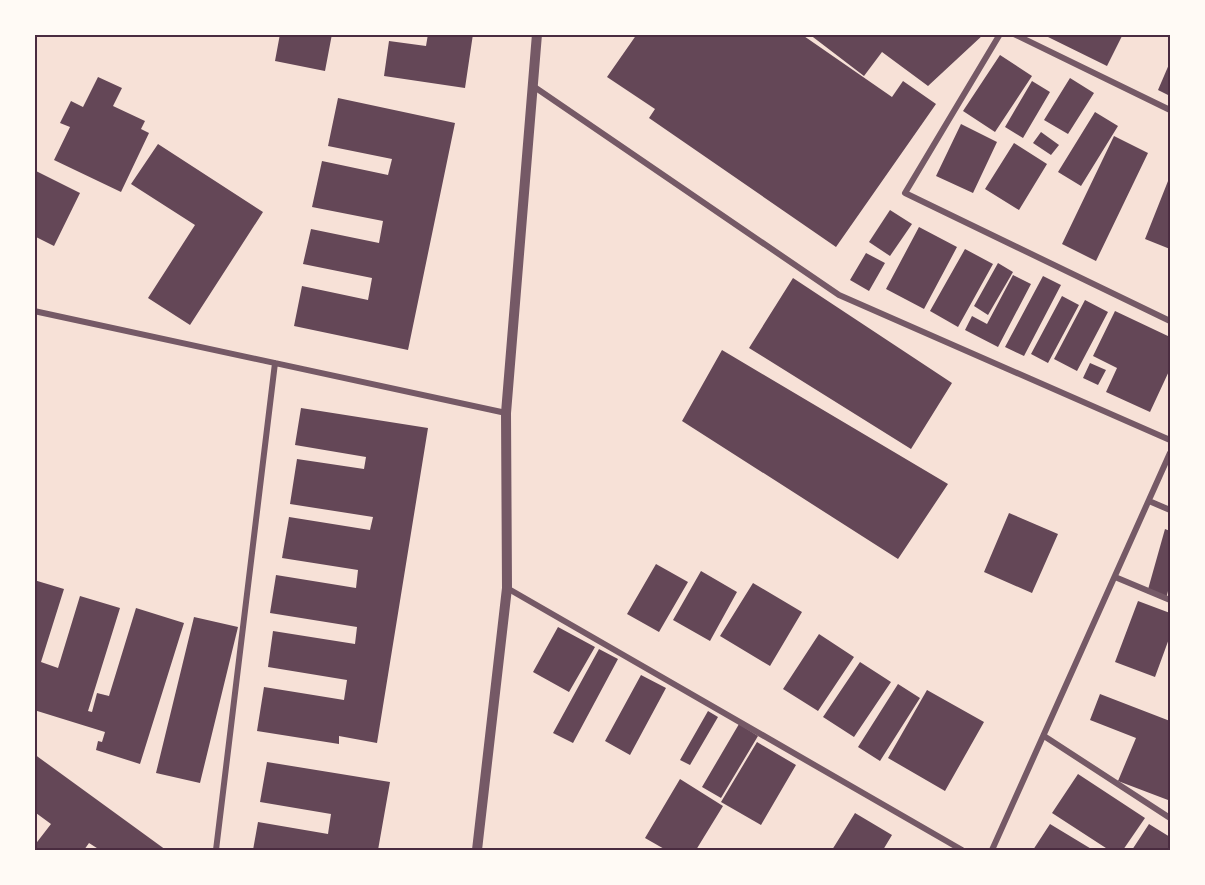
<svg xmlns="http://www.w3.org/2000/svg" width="1205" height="885" viewBox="0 0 1205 885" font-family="'Sofia Sans Condensed',sans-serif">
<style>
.building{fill:#644757}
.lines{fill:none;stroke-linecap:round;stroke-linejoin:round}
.minor{stroke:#755966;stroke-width:6}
.tertiary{stroke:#755966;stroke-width:10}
.neatline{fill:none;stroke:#4a2c40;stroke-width:2}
</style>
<rect width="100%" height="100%" fill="#f7e1d7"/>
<path class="building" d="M280,34H332L325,71L275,61Z
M428,34H473L465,88L384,76L389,41L426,46Z
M637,34H801L892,97L903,81L936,104L836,247L649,118L655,109L607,77Z
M809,34H984L928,86L882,52L864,76Z
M1049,34H1123L1107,66L1048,37Z
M1000,55L1032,76L995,132L963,111Z
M1170,62V96L1158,90Z
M98,77L122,88L113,106L145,121L141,129L149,133L121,192L54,160L70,127L60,123L71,101L83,107Z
M1070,78L1094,93L1068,134L1044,120Z
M1032,81L1050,92L1023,138L1005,127Z
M338,98L455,123L408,350L294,326L302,286L368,300L372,278L303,264L311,229L379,243L383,221L312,207L322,161L388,175L392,159L328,146Z
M1095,112L1118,126L1081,186L1058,172Z
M961,124L997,142L973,193L936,176Z
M1041,132L1059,145L1051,155L1033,143Z
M1114,136L1148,153L1096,261L1062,244Z
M1014,143L1047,164L1019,210L985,189Z
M158,144L263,212L190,325L148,298L195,225L131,184Z
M34,170L80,193L54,246L34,236Z
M1170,176V249L1145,239Z
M890,210L912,224L890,256L869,242Z
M919,227L957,247L924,309L886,289Z
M965,249L993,264L958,327L930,311Z
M866,253L885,263L869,291L850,280Z
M998,263L1013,272L988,315L974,306Z
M1013,275L1031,284L998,347L965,330L972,316L987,324Z
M1043,276L1061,285L1024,356L1005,347Z
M793,278L952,383L911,449L749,348Z
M1062,296L1079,305L1048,363L1031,354Z
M1085,300L1108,312L1077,371L1054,359Z
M1115,311L1170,337V369L1150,412L1106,392L1117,368L1093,356Z
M722,350L948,484L898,559L682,421Z
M1090,363L1106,370L1098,385L1083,378Z
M301,408L428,428L377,743L339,736V744L257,731L264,687L344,700L347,680L268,667L273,631L355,644L357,627L270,613L276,575L356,588L358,570L282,558L289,517L370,530L373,517L290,504L297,459L364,469L366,457L295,445Z
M1009,513L1058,534L1032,593L984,572Z
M1165,529L1170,531V583L1166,599L1147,593Z
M656,564L688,582L659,632L627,614Z
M701,571L737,592L710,641L673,620Z
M34,580L64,589L41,662L58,668L80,596L120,608L88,711L92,712L97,693L109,696L136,608L184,623L140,764L96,750L98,741L102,742L105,732L34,710Z
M753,583L802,612L770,666L720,636Z
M1138,601L1170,613V636L1155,677L1115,662Z
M194,617L238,627L200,783L156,773Z
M558,627L595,647L569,692L533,672Z
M819,634L854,657L818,711L783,689Z
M599,649L618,659L573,743L553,733Z
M860,662L891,682L854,737L823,717Z
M641,675L666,688L630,755L605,741Z
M898,684L920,698L880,761L858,747Z
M927,690L984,722L945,791L888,758Z
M1100,694L1170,721V795L1168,800L1118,781L1136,738L1090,720Z
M708,711L718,717L690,765L680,760Z
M739,724L758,736L721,798L702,787Z
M757,742L796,765L761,825L721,802Z
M34,754L166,850H100L89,843L84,850H34V846L51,824L36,813L34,815Z
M267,762L390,782L378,850H253L258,822L328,834L331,814L260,802Z
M1078,774L1145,818L1123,850H1109L1052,813Z
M680,779L723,806L696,850H666L645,838Z
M855,813L892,835L883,850H832Z
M1050,824L1093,850H1033Z
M1149,824L1170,837V845L1167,850H1132Z"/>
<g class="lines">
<path class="minor" d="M1000,34L905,193L1170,321
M1014,34L1170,110
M533,86L839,295L1170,440
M34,311L506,413
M1149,501L1170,510
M1115,577L1170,600
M507,588L962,850
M1044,736L1170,818
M216,850L275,363
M992,850L1170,453"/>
<path class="tertiary" d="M477,850L507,588L506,413L537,34"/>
</g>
<rect width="1205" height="885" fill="none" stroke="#fffaf5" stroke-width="72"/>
<rect x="36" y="36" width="1133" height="813" class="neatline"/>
</svg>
